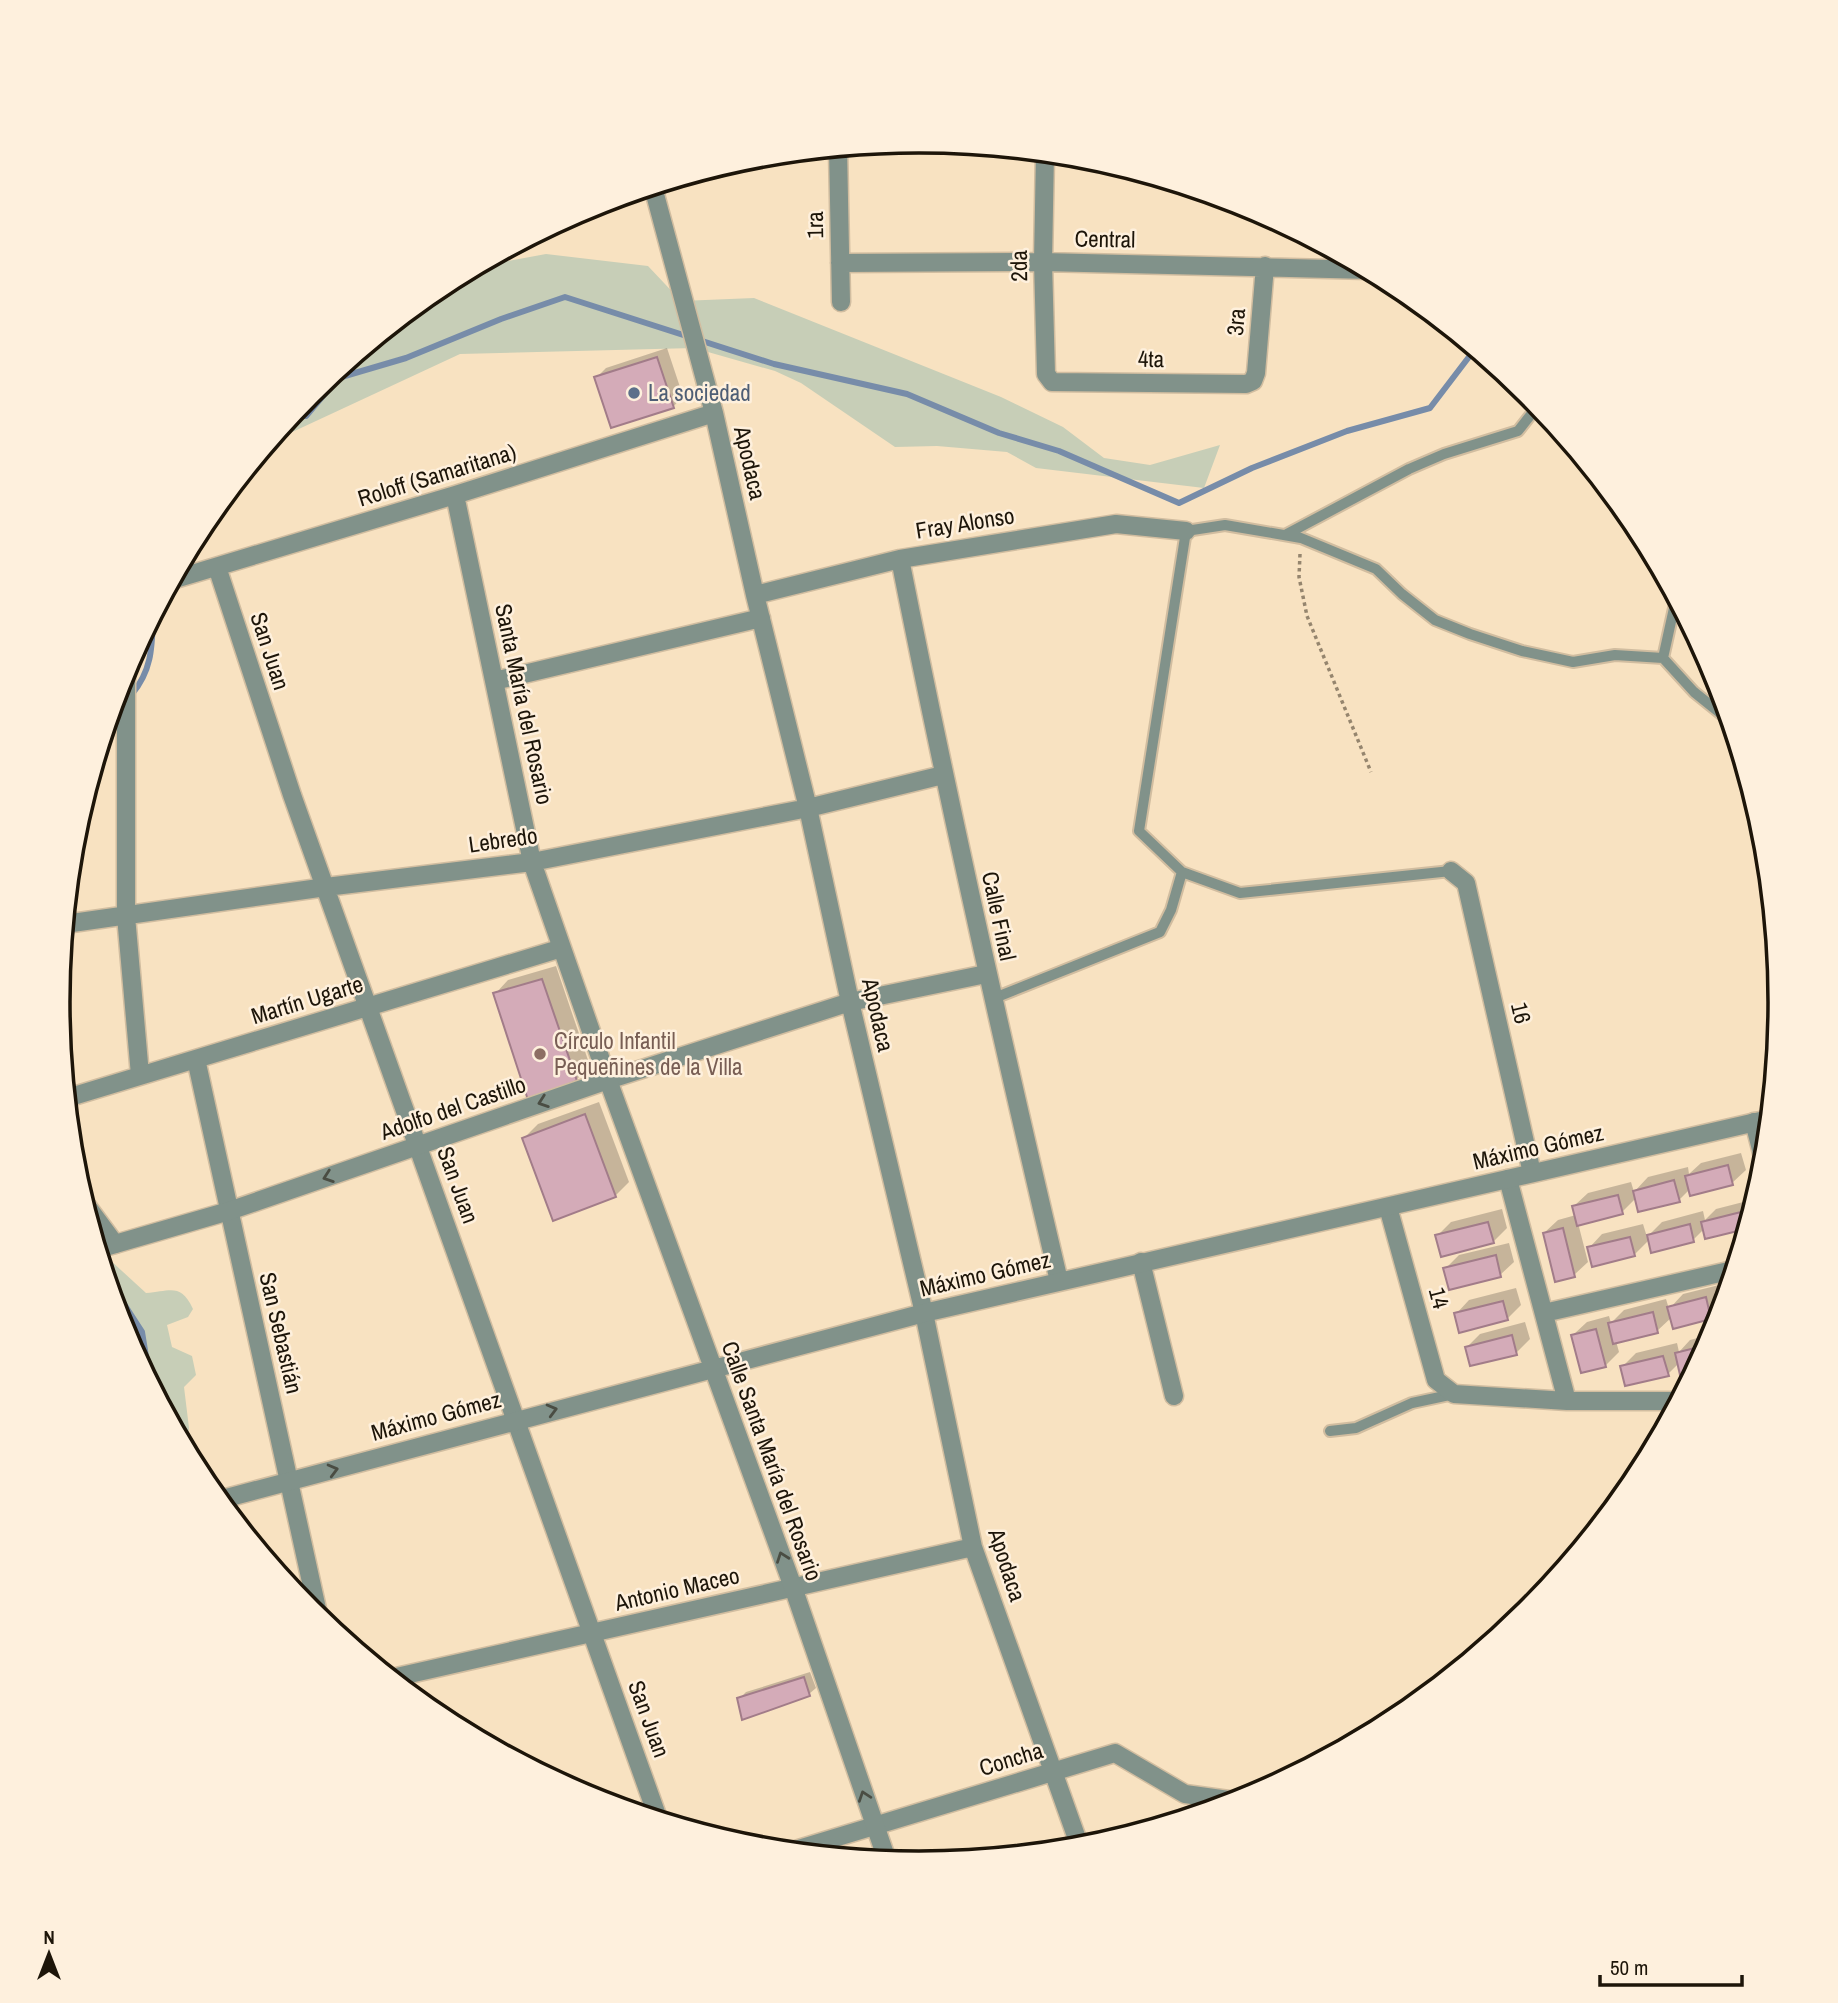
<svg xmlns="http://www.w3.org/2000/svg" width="1838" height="2003" viewBox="0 0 1838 2003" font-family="'Archivo Narrow',sans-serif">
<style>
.green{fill:#c7ceb7}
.shadow{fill:#0003}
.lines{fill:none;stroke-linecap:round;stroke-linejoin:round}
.stream{stroke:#778ca9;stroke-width:6}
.building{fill:#d4abb8;stroke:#a27c89;stroke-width:2}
.service-casing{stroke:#d1bda0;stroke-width:14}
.minor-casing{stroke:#d1bda0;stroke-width:21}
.tertiary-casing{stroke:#d1bda0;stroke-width:21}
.path{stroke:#95856e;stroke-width:3.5;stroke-dasharray:3.5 3.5;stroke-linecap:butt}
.service{stroke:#81928a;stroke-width:10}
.minor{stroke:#81928a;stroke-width:18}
.tertiary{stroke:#81928a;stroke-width:18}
.oneway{stroke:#4a4d43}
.service-dot{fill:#5c6f8a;stroke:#fef0dd;stroke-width:2.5}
.education-dot{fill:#8d6e63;stroke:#fef0dd;stroke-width:2.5}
.labels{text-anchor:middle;stroke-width:5;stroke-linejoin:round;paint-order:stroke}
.street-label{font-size:23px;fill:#1d1509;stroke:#fef0dd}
.service-label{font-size:23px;fill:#4e5e75;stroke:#fef0dd;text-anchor:start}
.education-label{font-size:23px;fill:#785e54;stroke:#fef0dd;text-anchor:start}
.rim{fill:none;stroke:#1d1509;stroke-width:3.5}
</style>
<rect width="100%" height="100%" fill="#f8e2c1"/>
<path class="green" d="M546,254L648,266L681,301L754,298L1001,397L1063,427L1104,458L1150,465L1220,445L1204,488L1036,468L1007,452L937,446L895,447L801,383L775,371L694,348L460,354L273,441L264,448L310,392L441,285L475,267Z
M115,698L116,733L103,738Z
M110,1260L146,1293C171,1291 181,1283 193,1309L188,1317L167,1325L172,1347L192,1356L196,1375L184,1387L189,1428L187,1450L123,1331L103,1262Z"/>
<path class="shadow" d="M667,348L683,396L673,407L596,378L606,368Z
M556,966L590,1066L576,1080L495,994L508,980Z
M599,1102L629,1182L615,1196L524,1138L538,1124Z
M1741,1153L1746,1170L1732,1183L1690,1189L1679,1200L1636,1198L1622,1212L1578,1223L1588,1262L1574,1275L1544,1233L1558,1220L1576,1215L1574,1206L1588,1193L1631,1182L1634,1192L1648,1177L1688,1167L1689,1174L1701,1163Z
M1755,1199L1745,1227L1704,1229L1693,1240L1650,1239L1634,1255L1589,1248L1602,1234L1643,1224L1647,1237L1662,1222L1703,1211L1705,1220L1716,1209Z
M1502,1209L1507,1228L1493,1242L1437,1236L1451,1222Z
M1509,1243L1514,1262L1500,1275L1445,1269L1459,1255Z
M1719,1285L1721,1293L1729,1285L1722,1306L1710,1318L1672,1317L1657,1331L1616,1341L1619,1352L1605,1366L1573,1335L1587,1322L1609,1316L1611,1323L1624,1310L1666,1299L1669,1309L1683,1294Z
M1516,1288L1521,1305L1507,1319L1456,1314L1469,1300Z
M1525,1322L1530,1339L1516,1353L1467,1347L1480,1334Z
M1713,1334L1694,1370L1679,1363L1668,1374L1622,1367L1636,1353L1677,1343L1679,1352L1690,1340Z
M810,1672L816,1688L809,1694L739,1699L746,1692Z"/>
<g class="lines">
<path class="stream" d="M293,413L306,416L338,378L406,358L501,319L565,297L774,364L907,394L999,433L1059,451L1179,503L1252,468L1347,431L1430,408L1475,349
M132,694C152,670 152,647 153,617
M110,716L116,711
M107,1278L142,1332L150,1381"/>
</g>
<path class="building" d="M657,357L674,408L611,428L594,377Z
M542,979L577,1081L528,1100L493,993Z
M585,1114L616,1197L553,1221L522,1138Z
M1728,1165L1733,1185L1690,1196L1685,1176Z
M1674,1180L1680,1202L1638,1212L1633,1191Z
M1618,1195L1623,1214L1577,1226L1572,1206Z
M1741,1212L1746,1229L1705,1239L1701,1222Z
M1488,1222L1494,1243L1441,1257L1435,1235Z
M1690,1224L1694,1242L1651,1253L1647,1235Z
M1563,1228L1575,1277L1555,1282L1543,1233Z
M1630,1237L1635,1256L1592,1267L1587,1247Z
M1496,1255L1501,1277L1449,1290L1443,1268Z
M1727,1292L1721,1309L1717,1294Z
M1706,1297L1711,1319L1673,1329L1667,1307Z
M1503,1301L1508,1320L1459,1333L1454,1313Z
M1653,1312L1658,1333L1613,1344L1608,1323Z
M1596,1329L1606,1367L1581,1373L1571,1335Z
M1512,1335L1517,1355L1470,1366L1465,1347Z
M1707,1345L1693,1372L1680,1375L1675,1353Z
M1663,1356L1669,1376L1625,1386L1620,1366Z
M804,1677L810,1696L742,1720L737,1698Z"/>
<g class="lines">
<defs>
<path id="service" d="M1287,534L1409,469L1444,454L1518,431L1533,412L1537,403
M1663,658L1676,599
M1451,871L1240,893L1182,872L1139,831L1186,531L1225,525L1301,538L1376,569L1402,594L1435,620L1470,634L1522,651L1573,662L1615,655L1663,658L1694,692L1730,721
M992,999L1160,932L1171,910L1182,872
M1330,1431L1356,1428L1412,1403L1454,1394"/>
<path id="minor" d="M838,148L841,302
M1045,153L1043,262L1046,374L1052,382L1246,384L1253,381L1256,373L1265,266
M653,187L714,413L755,595L808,808L850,1002L924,1313L973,1547L1080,1847
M840,263L1043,262L1369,270
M455,495L532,862L608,1080L850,1002L986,974
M900,559C948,801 1002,1041 1059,1281
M217,567L292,795L658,1818
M172,580L455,495L714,413
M755,595L900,559L1116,524L1186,531
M126,666V916L140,1075
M494,681L761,618
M1451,871L1466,883L1532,1173
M65,924L326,887L532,862L808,808L943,775
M196,1059L319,1618
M67,1098L562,948
M1754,1122L1764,1161
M1508,1179L1567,1401
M84,1202L115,1244
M1388,1207L1436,1380L1454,1394L1567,1401H1678
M1141,1262L1174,1396
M1544,1313L1733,1270
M392,1678L973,1547
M795,1850L1115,1753L1185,1794L1236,1801"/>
<path id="tertiary" d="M98,1249L229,1211L608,1080L793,1587L887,1860
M219,1500L924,1313L1769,1119"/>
</defs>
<use href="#service" class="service-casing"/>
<use href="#minor" class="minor-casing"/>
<use href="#tertiary" class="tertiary-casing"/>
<path class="path" d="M1300,554L1299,577L1307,616L1371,772"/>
<use href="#service" class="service"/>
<use href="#minor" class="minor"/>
<use href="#tertiary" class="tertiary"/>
</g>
<defs><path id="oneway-chevron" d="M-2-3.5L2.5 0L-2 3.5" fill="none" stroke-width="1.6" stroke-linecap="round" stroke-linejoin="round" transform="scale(1.75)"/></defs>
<g class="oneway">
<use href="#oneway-chevron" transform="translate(543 1102) rotate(161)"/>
<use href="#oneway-chevron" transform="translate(328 1177) rotate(161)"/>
<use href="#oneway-chevron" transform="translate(552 1410) rotate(-15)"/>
<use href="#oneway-chevron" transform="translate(333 1470) rotate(-15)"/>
<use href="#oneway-chevron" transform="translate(782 1557) rotate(-110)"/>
<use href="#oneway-chevron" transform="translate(864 1796) rotate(-109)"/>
</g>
<circle class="service-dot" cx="634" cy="393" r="7"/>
<circle class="education-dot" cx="540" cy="1054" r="7"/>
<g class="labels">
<g class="street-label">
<text transform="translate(815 225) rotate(-91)" y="8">1ra</text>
<text transform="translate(1105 239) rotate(1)" y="8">Central</text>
<text transform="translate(1019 266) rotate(-91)" y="8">2da</text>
<text transform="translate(1236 322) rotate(-85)" y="8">3ra</text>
<text transform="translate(1151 359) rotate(1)" y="8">4ta</text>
<text transform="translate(750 463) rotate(77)" y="8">Apodaca</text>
<text transform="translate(437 475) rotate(-17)" y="8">Roloff (Samaritana)</text>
<text transform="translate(965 523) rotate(-9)" y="8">Fray Alonso</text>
<text transform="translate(270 651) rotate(72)" y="8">San Juan</text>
<text transform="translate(524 704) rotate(78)" y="8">Santa María del Rosario</text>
<text transform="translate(503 840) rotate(-8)" y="8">Lebredo</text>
<text transform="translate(999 916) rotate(78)" y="8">Calle Final</text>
<text transform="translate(307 1000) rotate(-17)" y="8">Martín Ugarte</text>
<text transform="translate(1521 1013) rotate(77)" y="8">16</text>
<text transform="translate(878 1015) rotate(77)" y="8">Apodaca</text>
<text transform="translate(453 1108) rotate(-19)" y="8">Adolfo del Castillo</text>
<text transform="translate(1538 1147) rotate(-13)" y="8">Máximo Gómez</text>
<text transform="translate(458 1185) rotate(70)" y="8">San Juan</text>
<text transform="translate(985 1274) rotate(-13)" y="8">Máximo Gómez</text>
<text transform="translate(1439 1298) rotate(75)" y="8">14</text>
<text transform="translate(281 1333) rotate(77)" y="8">San Sebastián</text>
<text transform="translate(436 1416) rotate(-15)" y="8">Máximo Gómez</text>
<text transform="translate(772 1461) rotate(70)" y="8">Calle Santa María del Rosario</text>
<text transform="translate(1007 1565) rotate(72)" y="8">Apodaca</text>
<text transform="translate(677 1589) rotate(-13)" y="8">Antonio Maceo</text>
<text transform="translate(649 1719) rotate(70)" y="8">San Juan</text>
<text transform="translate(1011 1759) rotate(-17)" y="8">Concha</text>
</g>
<g class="service-label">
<text x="648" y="401">La sociedad</text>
</g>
<g class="education-label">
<text x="554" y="1049">Círculo Infantil<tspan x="554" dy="26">Pequeñines de la Villa</tspan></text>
</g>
</g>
<path d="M0 0H1838V2003H0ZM70 1002a849 849 0 1 1 1698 0a849 849 0 1 1-1698 0Z" fill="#fef0dd" fill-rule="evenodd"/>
<path class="rim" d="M70 1002a849 849 0 1 1 1698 0a849 849 0 1 1-1698 0Z"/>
<g transform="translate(49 1954)" stroke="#fef0dd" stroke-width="5" paint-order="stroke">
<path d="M0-5L12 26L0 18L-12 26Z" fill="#1d1509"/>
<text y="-10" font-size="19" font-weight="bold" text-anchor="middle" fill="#1d1509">N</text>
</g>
<path d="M1600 1975v10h142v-10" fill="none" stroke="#1d1509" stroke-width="3.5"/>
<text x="1610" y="1975" font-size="21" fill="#1d1509" stroke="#fef0dd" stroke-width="5" paint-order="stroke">50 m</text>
</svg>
